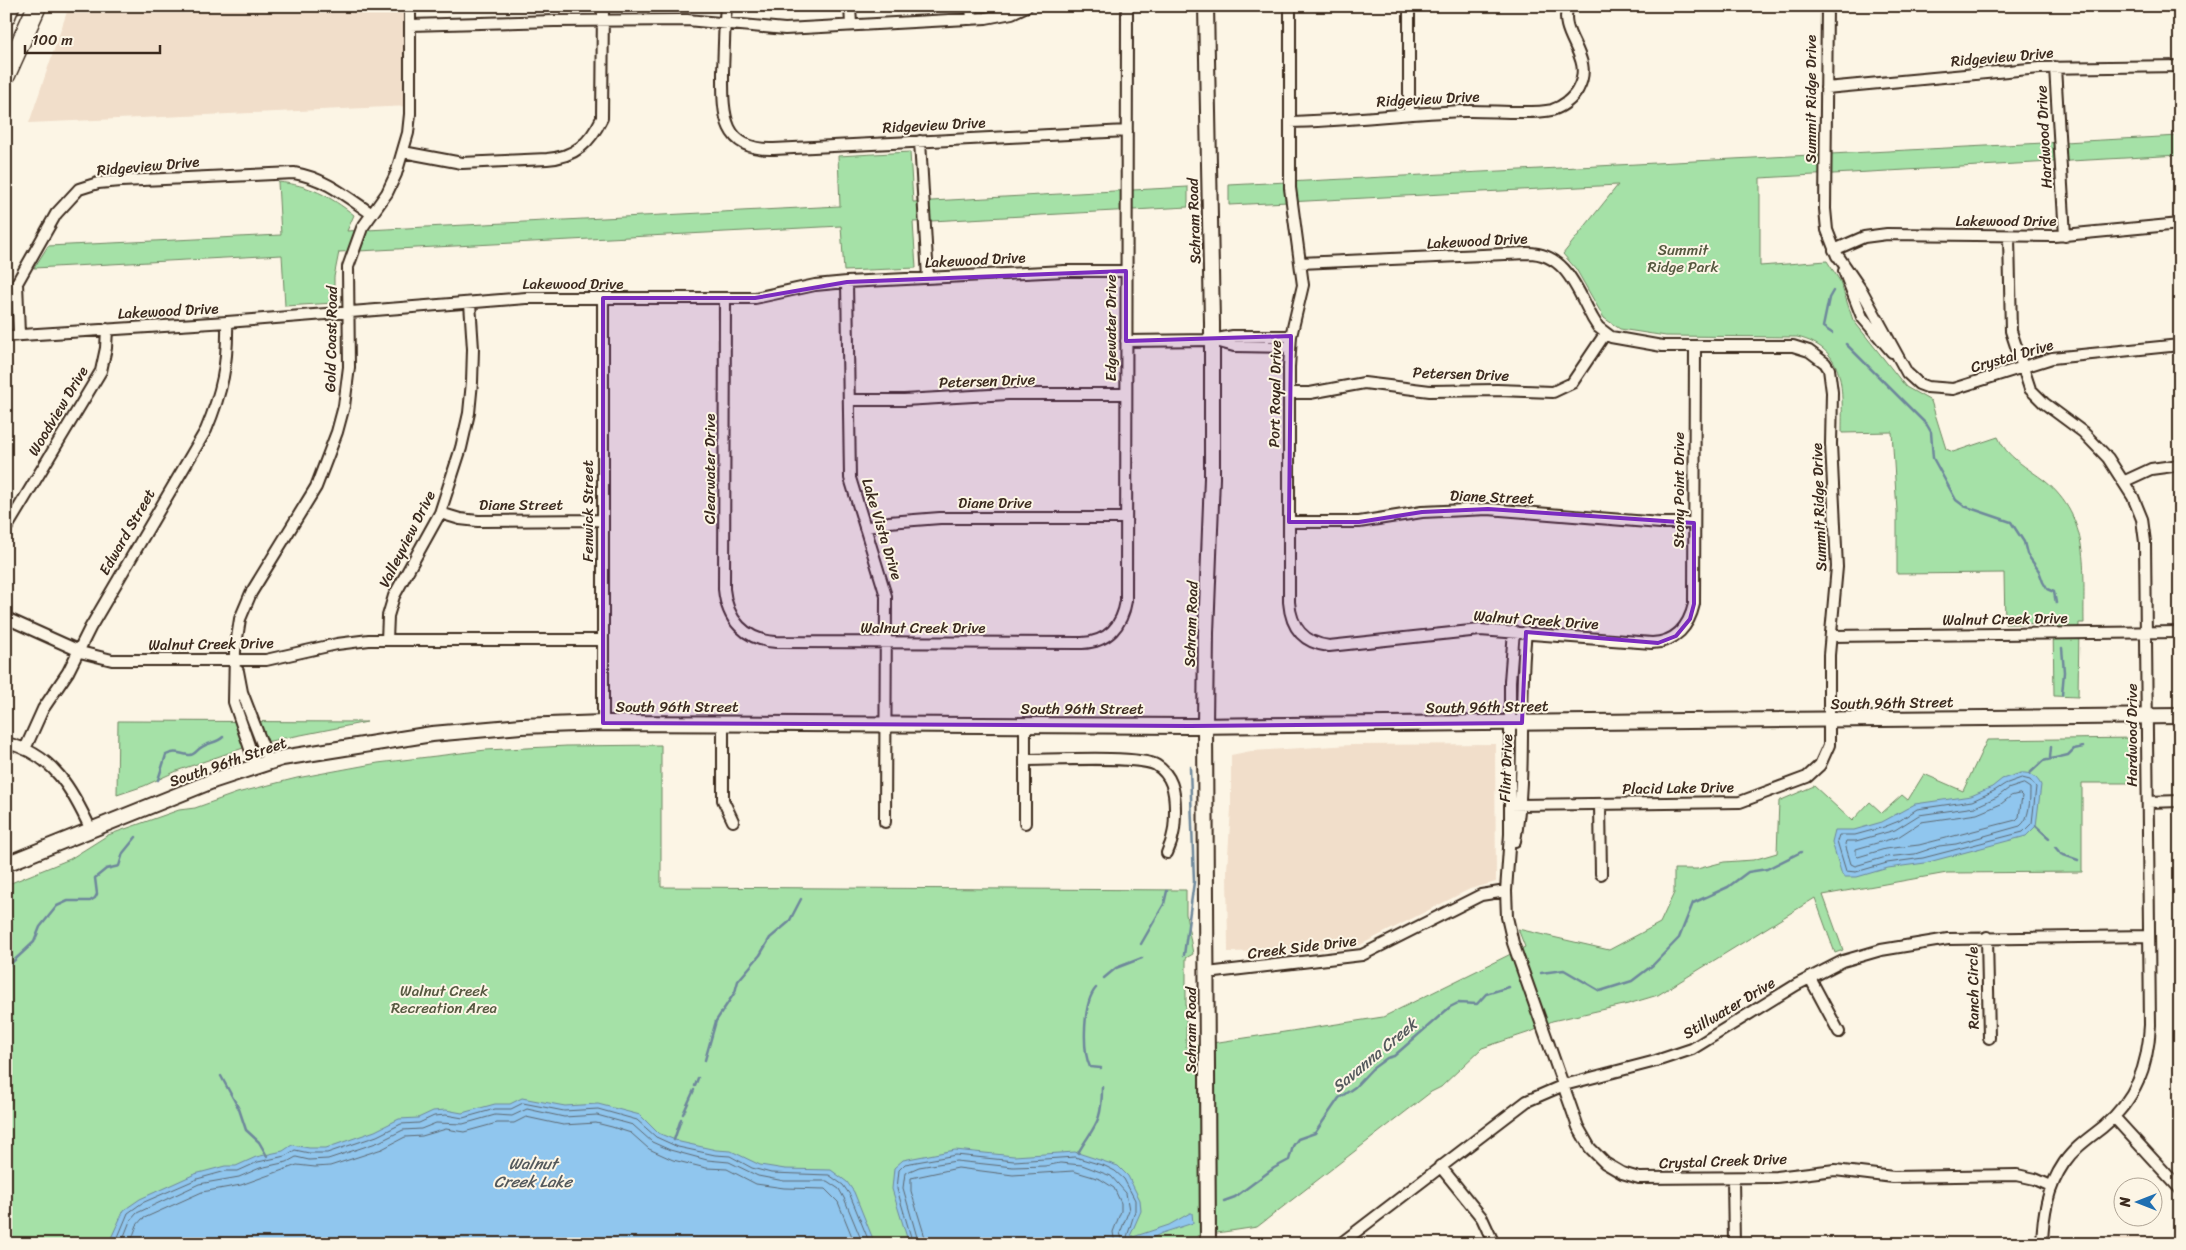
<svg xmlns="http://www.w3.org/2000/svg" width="2186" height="1250" viewBox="0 0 2186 1250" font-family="Sriracha,sans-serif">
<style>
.built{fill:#f1deca}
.green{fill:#a5e1a7;stroke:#708662}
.water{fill:#90c6ee;stroke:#6e889b}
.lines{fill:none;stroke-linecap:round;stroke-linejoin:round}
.shore{stroke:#5d6871;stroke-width:1}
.stream{stroke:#6e889b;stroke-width:2.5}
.street-casing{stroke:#3b2a1e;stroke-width:14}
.secondary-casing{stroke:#3b2a1e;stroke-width:18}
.highway-casing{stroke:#3b2a1e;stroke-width:21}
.street{stroke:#fcf5e5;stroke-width:10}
.secondary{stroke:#fcf5e5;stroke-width:14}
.highway{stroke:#fcf5e5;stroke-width:18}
.marked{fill:#7b2cbf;fill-opacity:0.2;stroke:#7b2cbf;stroke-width:4;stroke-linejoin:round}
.labels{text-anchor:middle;stroke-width:4;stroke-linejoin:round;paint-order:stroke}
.street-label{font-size:15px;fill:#3b2a1e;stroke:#fcf5e5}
.park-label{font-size:15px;fill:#565840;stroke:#fcf5e5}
.water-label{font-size:16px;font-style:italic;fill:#54595c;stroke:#fcf5e5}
</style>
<rect width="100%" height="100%" fill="#fcf5e5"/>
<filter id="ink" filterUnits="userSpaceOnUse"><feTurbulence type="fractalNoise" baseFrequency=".02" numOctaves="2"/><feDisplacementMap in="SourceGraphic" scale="10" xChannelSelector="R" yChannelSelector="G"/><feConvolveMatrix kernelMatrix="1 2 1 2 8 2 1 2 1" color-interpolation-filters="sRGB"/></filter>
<g filter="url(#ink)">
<path class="built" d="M69,6H410V106L29,123Z
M1495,744L1496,882L1470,889L1358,946L1345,949L1228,952L1227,870L1231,809V755L1251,751L1351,745Z
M2180,1238V1244H2053V1239Z"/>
<path class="green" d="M2180,136V155L1760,178V266L1827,261L1840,281L1853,320L1906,387L1931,401L1946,449L1953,452L1998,437C2006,457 2028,468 2045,481C2091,519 2083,570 2084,623H2079L2078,697L2054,696L2053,623L2005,624L2004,573L1897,574V511L1892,432L1842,433C1842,391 1848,349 1797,337L1666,336L1620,329L1604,318L1576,269L1563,254L1618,185L1229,205V185Z
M910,152L913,202L1188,187V207L913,222L916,268L844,271L841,226L339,252L334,277V303L285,306L282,255L34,268L48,246L281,235L278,182C309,185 330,196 354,215L347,231L840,206L838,156Z
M118,721L367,722L255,744L179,770L144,786L117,795Z
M2135,738V783H2082V872L1947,873L1823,895L1843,950L1835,953L1815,898L1658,995L1628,1004L1552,1021L1533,1031L1482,1048L1441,1087L1431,1092L1257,1227L1197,1236V1244H6V885L70,859L108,835L179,810L195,808L237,793L297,778L378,763L486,750L567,746L661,745V887L1186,890V914L1193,954L1186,958V1047L1383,1017L1525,947L1518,929L1609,950L1660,923L1674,893V869H1697L1724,862L1753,860L1777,853L1779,801L1814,786L1852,821L1870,802L1882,813L1902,795L1908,800L1924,774L1963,791L1987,740Z"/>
<path class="water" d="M2021,773C2030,772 2037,777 2041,785L2036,826L2026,836L1925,863L1888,868L1857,877H1845L1842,875L1832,842L1835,830H1854L1882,822L1915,804L1971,796L1992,787L2002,779Z
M522,1098L565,1106L598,1104L640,1115L658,1133L680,1142L716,1150L731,1151L760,1165L785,1169L831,1170L847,1182L854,1192L875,1244H89L106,1242L111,1238L124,1210L140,1199L195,1174L225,1166H236L256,1157L283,1151L292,1145L309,1148H326L375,1131L399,1119L418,1118L433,1111L446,1110L462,1113L495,1104H510Z
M955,1150L1014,1156L1075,1152L1118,1166L1128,1176L1140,1200L1141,1211L1131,1234L1133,1237L1169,1225L1190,1213H1192L1193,1223L1162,1233L1141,1244H909L892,1189L894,1168L903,1160Z"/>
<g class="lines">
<path class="shore" d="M2022,778L2030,780L2036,787L2032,823L2023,832L1923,858L1887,863L1856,872L1846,871L1837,841L1839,835H1855L1884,827L1899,821L1917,809L1972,801L1994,791L2005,784Z
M2024,784L2030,788C2030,800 2030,819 2020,826L1956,844L1939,846L1915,854L1886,857L1855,866L1851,864L1845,844L1846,841H1856L1895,830L1919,815L1975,807L1997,797L2008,789Z
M2020,794L2022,796L2019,817L2016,820L1919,845L1885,849L1858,857L1856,855V849L1898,837L1921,822L1977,814L2001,804L2011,796Z
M112,1244L118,1237L128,1213L142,1203L197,1179L226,1171H238L258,1162L285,1156L295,1150L309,1153H327L377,1136L401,1124L419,1123L434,1116L446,1115L463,1118L495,1109H511L523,1103L564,1111L598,1109L637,1120L656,1137L678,1147L715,1155L730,1156L752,1168L771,1173L829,1175L843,1185L850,1195L870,1244
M121,1244L130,1221L137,1213L199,1184L239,1177L260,1168L287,1162L296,1157L309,1160L328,1159L379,1142L403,1130L421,1129L436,1123L463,1124L495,1115L512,1116L527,1109L564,1117L597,1115L633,1125L652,1142L670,1150L707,1160L729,1162L758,1176L784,1181H827L839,1189L844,1198L863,1244
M130,1244L137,1225L142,1219L202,1192L241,1185L297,1165L315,1167L330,1166L382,1149L405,1137L422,1136L446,1129L464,1132L497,1123H514L526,1117L563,1125L596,1123L612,1127L631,1133L649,1149L673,1160L706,1168L727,1169L756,1184L784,1188L825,1189L838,1202L855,1244
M913,1244L897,1189L899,1170L905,1164L956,1155L1014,1161L1075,1157L1105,1166L1115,1171L1124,1179L1135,1200V1211L1127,1237L1131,1241H1141L1143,1244
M919,1244L903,1188L905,1173L919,1167L956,1161L1013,1167L1045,1166L1060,1163L1082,1165L1111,1176L1126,1193L1129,1210L1120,1233L1124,1244
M927,1244L911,1191V1178L958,1168L1013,1175L1073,1171L1100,1179L1114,1188L1121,1203V1211L1113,1232L1115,1244"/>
<path class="stream" d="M1832,333L1823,327L1829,298L1833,291
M1846,344L1927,425L1931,432L1933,458L1956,500L1964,506L2011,522L2024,542L2027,554L2039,571L2043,582L2047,589L2054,592L2056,603
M2062,648L2064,672L2062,695
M2050,758L2051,747
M2029,774L2043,761L2068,755L2074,749L2083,747
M158,780L166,755C176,750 179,754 189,755C195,756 197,749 202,747C209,742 217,743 223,737
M2036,826L2049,838
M2055,847L2061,854L2078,860
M1141,944L1164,904L1167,891
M1184,955L1194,882L1190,767
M6,968L34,942L40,927L57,906L68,901H90L95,898L97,894L95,878L106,869L119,866L123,853L136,837
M1541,973L1564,970L1600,991L1632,981L1653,965L1679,938L1693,903L1728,887L1748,872L1767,869L1801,852
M1104,978L1116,968L1142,958
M1096,988C1083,1002 1082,1050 1090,1067L1101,1068
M705,1060L716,1021L735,992L738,981L760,955L770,938L789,922L801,899
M221,1076L239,1109L246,1130L259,1142L267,1156
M695,1086L698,1078
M683,1114L694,1090
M674,1140L681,1119
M1078,1153C1095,1124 1102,1124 1102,1087
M1224,1201L1235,1197L1274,1168L1289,1160L1293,1146L1298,1139L1315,1133L1339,1098L1355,1087L1372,1069L1387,1058L1394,1056L1450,1007L1458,1003L1477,1004L1486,994L1509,987"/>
<defs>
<path id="street" d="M726,6C724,28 724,50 723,71C723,112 721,151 774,149L1127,131
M850,6L851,25
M971,6L972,19
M1290,6V188L1303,285L1291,336L1289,367V602C1291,627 1303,643 1329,646L1480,630L1652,643C1676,642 1689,626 1694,604L1695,346
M1827,6L1825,209L1827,230L1837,256
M410,25L554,21L687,20L785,29L986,18L1012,13L1027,6
M2055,67L2065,236
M1826,88L2040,68L2180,66
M1409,113V6
M1290,122C1348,121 1406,113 1464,111C1488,110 1531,115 1552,110C1562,107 1573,99 1578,89C1596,56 1557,36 1568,6
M920,141L928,278
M403,152L462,163L547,159C575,157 590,143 602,118L603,6
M2009,237L2011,331L2030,389L2044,403L2083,432L2108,458L2133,497L2142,519L2145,542L2150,1025C2148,1067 2136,1099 2103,1127C2089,1138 2074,1148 2064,1163C2047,1188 2043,1215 2042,1244
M1834,250L1862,291L1907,373L1919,384L1927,387L1953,389L2052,358L2180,345
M1834,250L1864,237L1887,234L2054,236L2180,224
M1300,263L1528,253C1566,253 1577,290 1593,319L1598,327L1611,337L1662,346H1793L1809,351L1825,363L1829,369L1832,392L1831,444L1837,567L1829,655V745L1820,765L1807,777L1740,802L1510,805
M1844,271L1862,317L1892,352
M847,282L850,478L886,596L885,822
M725,298L724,589C727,620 745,640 776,642L1082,643C1108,642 1122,626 1126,601L1127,6
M19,334L17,283L56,214L79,189L98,183L121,181L294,173C325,178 347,197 372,214
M6,336L227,322L526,298H755L815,285L847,282L1064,271H1126
M1126,341L1212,340L1233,336H1291
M1216,341L1234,346L1290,347
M1289,393H1310L1364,383L1430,391L1497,390L1553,392L1572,383L1605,334
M849,400H904L1008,394H1126
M2125,481L2151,469L2180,465
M440,513L460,519L478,521L603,520
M1289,522H1359L1422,512L1488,509L1660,523H1694
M865,528L889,522L940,518H1126
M6,529L101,371L106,348L107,329
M6,618L84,653L112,660H266L337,644L369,640H603
M1514,631L1510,681V834L1506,891L1507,917L1513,943L1578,1127L1590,1148L1605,1163L1622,1173L1639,1178L1776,1177L1835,1170L1893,1177L2017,1175L2035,1179L2051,1186
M1831,636L2180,632
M387,640L388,616L394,596L440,513L461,448L469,413L472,382L473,349L470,303
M238,671L242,692L269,762
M603,723V298
M723,724V800L733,821
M6,743C53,753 73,791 91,830
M25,749L43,709L68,672L90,628L206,430C222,392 228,364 227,322
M1025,760C1050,760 1139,755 1156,765C1172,775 1175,791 1175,809C1175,825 1174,838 1167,853
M256,766L234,702L235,651L240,619L251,593L316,487L337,432L344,406L349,367L348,267L362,228L387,193L396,174L408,133L410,114V6
M2148,802L2180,801
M1600,804L1601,874
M1025,823V725
M1515,841C1527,772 1518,702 1526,632
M1987,937L1989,1038
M1207,973L1362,955L1481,895L1506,891
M1810,978L1839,1032
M2114,1117L2180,1189
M1440,1166L1482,1218L1494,1244
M1733,1178L1734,1244
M1340,1244L1527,1101L1564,1085L1656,1061L1692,1049L1796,985L1843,961L1881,950L1948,939L2149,936"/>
<path id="secondary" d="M1206,6L1212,323V478L1206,633L1205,726L1208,1244
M6,864L215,780L282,758L432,734L521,726L603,723L1190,726L2180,716"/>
<path id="highway" d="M6,16L10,6
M6,75L37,6"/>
</defs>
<use href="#street" class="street-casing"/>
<use href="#secondary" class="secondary-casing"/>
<use href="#highway" class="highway-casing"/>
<use href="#street" class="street"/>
<use href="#secondary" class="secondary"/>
<use href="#highway" class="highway"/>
</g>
</g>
<path class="marked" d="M1126,271V341L1291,336L1289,522H1359L1422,512L1488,509L1694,523V604L1690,619L1676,636L1658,643L1526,632L1522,723L1190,726L603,723V298H755L847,282Z"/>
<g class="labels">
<g class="street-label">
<text transform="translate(2002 57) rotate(-5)" y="5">Ridgeview Drive</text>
<text transform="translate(1428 99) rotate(-3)" y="5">Ridgeview Drive</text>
<text transform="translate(1811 99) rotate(-90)" y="5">Summit Ridge Drive</text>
<text transform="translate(934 125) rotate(-3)" y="5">Ridgeview Drive</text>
<text transform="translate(2044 137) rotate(-93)" y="5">Hardwood Drive</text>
<text transform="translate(148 166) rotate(-5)" y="5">Ridgeview Drive</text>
<text transform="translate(1194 221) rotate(-92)" y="5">Schram Road</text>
<text x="2006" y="226">Lakewood Drive</text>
<text transform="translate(1477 241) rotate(-3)" y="5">Lakewood Drive</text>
<text transform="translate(975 260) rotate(-3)" y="5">Lakewood Drive</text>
<text x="573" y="289">Lakewood Drive</text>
<text transform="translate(168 311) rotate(-3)" y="5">Lakewood Drive</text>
<text transform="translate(1111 328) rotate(-90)" y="5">Edgewater Drive</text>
<text transform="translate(331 339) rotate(-89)" y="5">Gold Coast Road</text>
<text transform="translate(2012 356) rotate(-16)" y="5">Crystal Drive</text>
<text transform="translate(1461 374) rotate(2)" y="5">Petersen Drive</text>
<text transform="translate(987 381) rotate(-2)" y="5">Petersen Drive</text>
<text transform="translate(1275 394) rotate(-89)" y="5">Port Royal Drive</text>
<text transform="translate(58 411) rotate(-59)" y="5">Woodview Drive</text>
<text transform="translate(710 469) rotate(-90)" y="5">Clearwater Drive</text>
<text transform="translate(1679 490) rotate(-90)" y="5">Stony Point Drive</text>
<text transform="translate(1492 497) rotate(2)" y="5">Diane Street</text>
<text x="995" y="508">Diane Drive</text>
<text x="521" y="510">Diane Street</text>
<text transform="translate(1819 507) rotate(-92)" y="5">Summit Ridge Drive</text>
<text transform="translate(588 511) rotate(-90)" y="5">Fenwick Street</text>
<text transform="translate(882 529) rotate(73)" y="5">Lake Vista Drive</text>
<text transform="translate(127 532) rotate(-60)" y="5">Edward Street</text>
<text transform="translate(407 539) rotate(-63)" y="5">Valleyview Drive</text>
<text transform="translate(2005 619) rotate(-1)" y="5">Walnut Creek Drive</text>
<text transform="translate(1536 620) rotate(4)" y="5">Walnut Creek Drive</text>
<text transform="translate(1191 624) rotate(-88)" y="5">Schram Road</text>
<text x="923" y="633">Walnut Creek Drive</text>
<text transform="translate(211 644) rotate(-1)" y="5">Walnut Creek Drive</text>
<text transform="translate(1892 703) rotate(-1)" y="5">South 96th Street</text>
<text x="677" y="712">South 96th Street</text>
<text transform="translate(1487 707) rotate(-1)" y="5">South 96th Street</text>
<text x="1082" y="714">South 96th Street</text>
<text transform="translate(2132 735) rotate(-90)" y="5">Hardwood Drive</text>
<text transform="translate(228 762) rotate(-19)" y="5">South 96th Street</text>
<text transform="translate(1506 768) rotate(-88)" y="5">Flint Drive</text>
<text transform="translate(1678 788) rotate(-1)" y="5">Placid Lake Drive</text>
<text transform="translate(1302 947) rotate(-7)" y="5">Creek Side Drive</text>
<text transform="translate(1973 988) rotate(-91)" y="5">Ranch Circle</text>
<text transform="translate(1729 1008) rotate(-31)" y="5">Stillwater Drive</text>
<text transform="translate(1191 1030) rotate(-90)" y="5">Schram Road</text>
<text transform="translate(1723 1161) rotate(-2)" y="5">Crystal Creek Drive</text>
</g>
<g class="park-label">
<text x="1683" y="255">Summit<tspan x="1683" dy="17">Ridge Park</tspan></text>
<text x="444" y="996">Walnut Creek<tspan x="444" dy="17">Recreation Area</tspan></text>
</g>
<g class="water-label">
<text transform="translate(1374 1055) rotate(-40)" y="6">Savanna Creek</text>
<text x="533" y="1169">Walnut<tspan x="533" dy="18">Creek Lake</tspan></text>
</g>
</g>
<rect width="2186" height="1250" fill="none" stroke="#fcf5e5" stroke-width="25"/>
<rect x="12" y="12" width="2161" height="1225" fill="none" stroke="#3b2a1e" stroke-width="2" filter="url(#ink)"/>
<g transform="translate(2138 1202) rotate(270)"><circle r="24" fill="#fcf5e5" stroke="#afa495"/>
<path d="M0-4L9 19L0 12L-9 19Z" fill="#1f6fb2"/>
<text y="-8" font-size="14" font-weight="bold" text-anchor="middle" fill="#3b2a1e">N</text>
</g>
<path d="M25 45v8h135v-8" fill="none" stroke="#3b2a1e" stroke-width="2.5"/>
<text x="32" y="45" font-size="15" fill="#3b2a1e" stroke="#fcf5e5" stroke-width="4" paint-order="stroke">100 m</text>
</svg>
